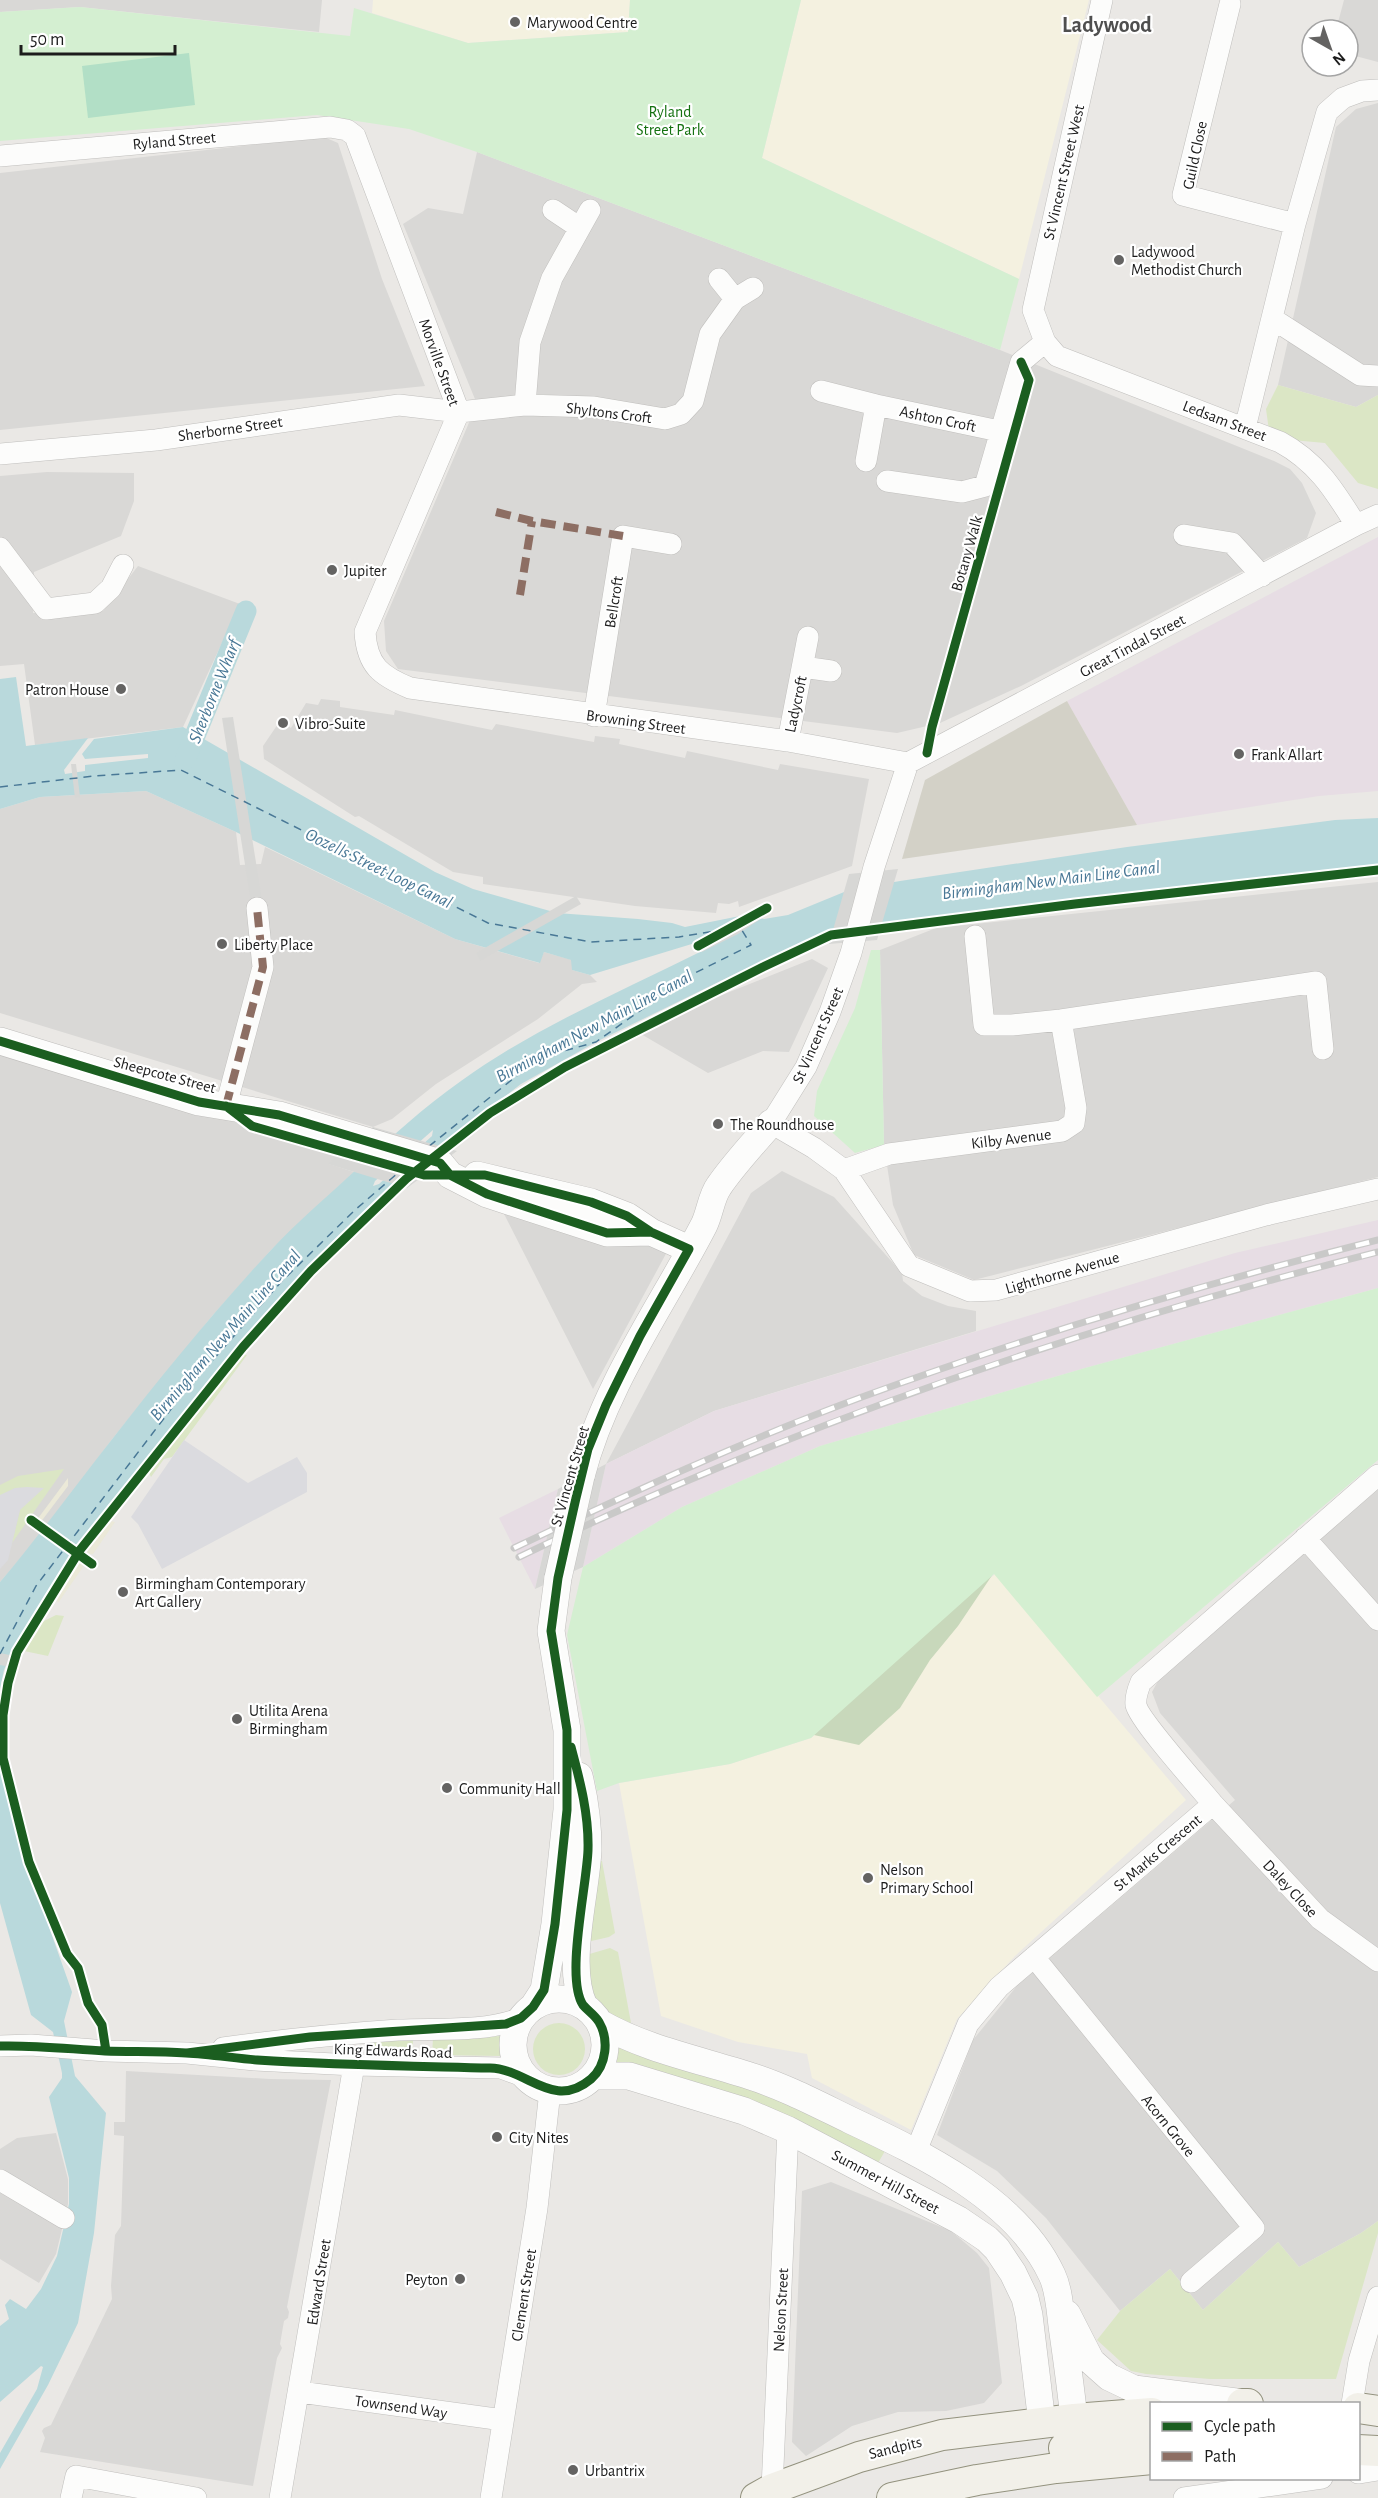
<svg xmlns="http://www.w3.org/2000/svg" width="1378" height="2498" viewBox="0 0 1378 2498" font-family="'Alegreya Sans',sans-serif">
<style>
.residential{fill:#d9d8d6}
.industrial{fill:#e7dde4}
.education{fill:#f4f1e0}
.construction{fill:#d3d1c7}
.farmland{fill:#ebe9d8}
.grass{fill:#dbe6c5}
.forest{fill:#c8d8bb}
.park{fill:#d4efd1}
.pitch{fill:#b2dfc6}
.plaza{fill:#dbdbdf}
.water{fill:#b9d9dc;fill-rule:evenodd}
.pier{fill:#d7d7d5}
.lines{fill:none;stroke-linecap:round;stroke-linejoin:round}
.canal{stroke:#b9d9dc;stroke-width:21}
.ferry{stroke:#497896;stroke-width:1.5;stroke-dasharray:8 6;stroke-linecap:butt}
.minor-casing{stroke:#c0bfbd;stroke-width:22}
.tertiary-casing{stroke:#c0bfbd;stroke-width:28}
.secondary-casing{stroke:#93927e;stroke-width:32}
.minor{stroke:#fcfcfb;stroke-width:21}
.tertiary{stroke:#fcfcfb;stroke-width:27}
.secondary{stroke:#f2f0e9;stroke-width:30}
.rail-casing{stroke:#c9c9c8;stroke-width:7}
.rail{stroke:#fff;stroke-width:4.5;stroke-dasharray:14;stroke-linecap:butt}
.tertiary-bridge-casing{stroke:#c0bfbd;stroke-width:28;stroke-linecap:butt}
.tertiary-bridge{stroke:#fcfcfb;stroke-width:27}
.quiet{stroke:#8d6e63;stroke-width:8;stroke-dasharray:15 8;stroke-linecap:butt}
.cycleway-casing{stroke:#fff;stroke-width:13}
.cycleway{stroke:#1b5e20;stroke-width:9}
.poi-dot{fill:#646362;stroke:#fff;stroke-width:2}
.labels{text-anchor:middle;stroke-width:4.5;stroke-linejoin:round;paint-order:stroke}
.poi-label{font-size:16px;fill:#1c1c1c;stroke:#fff;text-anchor:start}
.park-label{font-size:16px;fill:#157211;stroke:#fff}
.street-label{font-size:16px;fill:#1c1c1c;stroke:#fff}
.water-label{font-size:18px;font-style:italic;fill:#497896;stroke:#fff}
.district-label{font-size:22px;font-weight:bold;fill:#4f4f4f;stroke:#fff}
</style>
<rect width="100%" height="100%" fill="#eae8e5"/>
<path class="residential" d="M0,0H322L319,32L80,7L0,12Z
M1344,0H1378V62L1348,54V30H1336Z
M1378,103V395L1356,407L1278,385L1336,127L1356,109Z
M324,137L338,143L382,279L425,386L0,430V173Z
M477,152L1000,350L1274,461L1290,469L1302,483L1316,513L1307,538L1021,686L940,723L897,733L398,669L386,651L384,621L477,404L403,224L428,208L463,214Z
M47,472L134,473V501L121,536L34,572L33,613L103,611L138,566L240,604L183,727L35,745L24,664L0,666V476Z
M321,699L340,701V707L394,715L395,710L492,730L496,724L594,742L595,736L620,739L619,744L685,758L687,751L778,770L780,764L869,779L852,866L739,907L738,901L729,904L718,903L716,913L635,906L483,884V877L453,872L359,816L355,817L264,759L263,746L280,721L291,728L306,703L318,705Z
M146,791L236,832L240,865L261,864L265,847L455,939L539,963L544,952L572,960V970L590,975L597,982L582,984L538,1019L436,1084L392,1119L373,1127L0,1013V809L40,797Z
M1378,882V1177L974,1280L914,1255L893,1205L884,1145L880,950L936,928Z
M812,959L828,968L789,1052L763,1051L708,1073L634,1030Z
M0,1041L350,1146L329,1164L354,1172L272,1249L213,1315L113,1438L39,1537L0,1582Z
M782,1171L834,1197L902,1273L903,1281L922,1296L948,1306L976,1311V1331L714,1411L606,1464L751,1193Z
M501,1208L668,1250L593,1389Z
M1378,1486V2221L1361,2233L1299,2267L1278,2242L1203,2310L1170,2269L1120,2311L1046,2218L997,2171L937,2135L973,2040L1016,1987L1235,1800L1160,1713L1152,1692L1164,1670Z
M126,2071L270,2079L331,2080L287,2307L289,2312L288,2318L284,2321L280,2344L282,2348L277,2358L253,2486L40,2452L45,2438L42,2431L44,2428L51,2425L112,2299L111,2286L115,2235L121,2226L124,2136L114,2135V2122H125Z
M56,2133L68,2179V2204L56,2254L39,2283L0,2259V2149L17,2138Z
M831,2182L951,2231L977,2253L989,2268L1002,2383L984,2403L946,2411L898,2412L852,2426L806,2456L792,2442L802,2191Z"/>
<path class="industrial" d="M1378,537V791L1319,796L1137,825L1067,701Z
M1378,1220V1288L1085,1368L820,1446L682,1507L583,1567L606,1464L714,1411L1235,1253Z
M558,1489L535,1589L499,1518Z"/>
<path class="education" d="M373,0H630L628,32L468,43L372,13Z
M801,0H1089L1019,279L762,158Z
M995,1574L1186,1800L1015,1956L957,2019L911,2130L812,2078L807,2054L738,2042L661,2016L619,1783L730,1764L811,1738Z"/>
<path class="construction" d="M1067,701L1137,825L902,859L925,780Z"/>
<path class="farmland" d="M68,1478V1486L40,1523L39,1517Z
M111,1521L115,1522L93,1554H84Z
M81,1560L83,1567L58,1603L56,1597Z"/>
<path class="grass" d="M1278,385L1356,407L1378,395V489L1358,483L1325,443L1270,438L1266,409Z
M242,1354L247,1355L172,1457L164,1459L151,1477L149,1473Z
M64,1469L12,1543L20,1510L0,1495V1485L18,1476Z
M56,1615L64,1616L48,1656L24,1651L40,1623Z
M602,1861L615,1933L609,1937L587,1942L595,1862Z
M610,1948L618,1952L631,2023L610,2014L591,1996L586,1955Z
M533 2049a26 26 0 1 1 52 0a26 26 0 1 1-52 0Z
M503,2036L502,2056L432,2055L433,2038Z
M413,2039V2055H373L372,2041Z
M618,2046L785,2100L885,2151L874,2170L616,2063Z
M1378,2221V2233L1336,2379H1210L1146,2374L1131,2371L1097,2340L1120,2311L1170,2269L1203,2310L1278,2242L1299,2267L1361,2233Z"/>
<path class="forest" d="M999,1565L958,1626L930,1660L900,1708L859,1745L805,1733Z"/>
<path class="park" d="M630,0H801L762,158L1019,279L1000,350L477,152L409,129L317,115L0,141V12L80,7L350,36L354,8L468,43L628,32Z
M871,950H880L884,1145L855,1153L814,1116L817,1091L855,1008Z
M1378,1288V1460L1097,1697L994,1574L811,1738L730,1764L619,1783L597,1791L567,1635L583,1567L682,1507L820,1446L1085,1368Z"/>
<path class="pitch" d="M189,53L195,105L88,118L82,66Z"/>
<path class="plaza" d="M184,1440L248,1483L297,1457L307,1473V1492L162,1569L138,1524L131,1517Z
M27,1487L44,1488L20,1510L8,1560L0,1569V1495L15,1488Z"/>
<path class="water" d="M16,677L26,746L88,738L64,770L65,774L85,771V765L148,758V754L85,759L82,754L94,739L183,727L435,872L473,889L557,913L638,919L672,923L685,927L745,915L764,919L788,915L849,890L900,881L1127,847L1335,820L1378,818V867L1148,891L830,931L739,972L596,1042L521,1084L458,1133L368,1210L312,1264L238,1346L132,1477L36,1611L14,1646L4,1670L0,1689V1582C40,1535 75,1486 113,1438C163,1374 215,1310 271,1250C298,1221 329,1195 358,1168C391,1137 424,1107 461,1081C536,1027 620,992 702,951L695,943L590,975L572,970L571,960L544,952L540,963L455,939L236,832L146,791L40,797L0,809V679ZM433,1130L432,1136L379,1184L373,1186L375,1181Z
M0,1766L20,1845L72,1992L64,2021L75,2076L106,2113L94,2233L78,2323L48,2385L0,2469V2453L37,2389L43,2367L41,2366L0,2402V2326L9,2319L5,2305L10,2299L26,2309L41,2289L57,2256L69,2204V2178L49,2097L62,2078V2073L53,2032L31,2015L0,1903Z"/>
<path class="pier" d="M233,717L263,907L252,909L222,718Z
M71,764H76L80,797L75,798Z
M898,869L877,940L829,944L849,874Z
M576,896L581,904L480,961L476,953Z
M759,911L765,916L738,934L702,952L697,945L732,920Z
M373,1127L457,1151L407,1188L328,1164Z
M606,1464L583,1567L535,1589L558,1489Z
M40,1523L84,1554L81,1560L36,1528Z
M0,1653L19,1657L17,1668L0,1665Z"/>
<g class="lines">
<path class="canal" d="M185,760L246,611"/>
<path class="ferry" d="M0,787L94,776L181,770L488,923L591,942L679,937L740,927L751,945L689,976L596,1042L539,1058L428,1147
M0,1654L36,1586L178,1400L281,1282L355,1210L406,1166"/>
<defs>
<path id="minor" d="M1102,0L1033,310L1045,342L1057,356L1280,442C1317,462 1334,490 1356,525
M1230,4L1183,195L1295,224
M0,156L330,127L347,130L355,136L459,412L365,632C367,666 381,676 410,688L788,741L908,763
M553,210L580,228
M735,299L753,288
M1273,319L1360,375L1378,376
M821,391L876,405L999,431
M525,405L594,407L665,419L681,414L693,401L710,334L735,299L719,279
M1245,428L1295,224L1327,112L1343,98L1362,91L1378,90
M0,454L156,440L399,405L459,412L525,405L530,342L552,278L590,210
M866,461L876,405
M887,481L962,492L985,486L1021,362L1045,342
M1184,535L1232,543L1262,576
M0,548L46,609L95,603L111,588L123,565
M803,667L831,671
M594,716L623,536L671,544
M788,741L808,637
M908,763L874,867L851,953L830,1012L806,1067L771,1123L814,1148L844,1170L909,1266L970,1291L996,1290L1266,1215L1378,1189
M908,763L1356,525L1378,515
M975,936L984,1025H1012L1061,1020
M226,1106L263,967L257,908
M844,1170L889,1154L1062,1131L1074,1123L1076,1108L1061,1020L1316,982L1323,1049
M1305,1538L1378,1620
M1213,1804L1320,1919L1378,1961
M1034,1957L1254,2228L1191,2282
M0,2046L31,2045L106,2051L187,2053L255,2060L354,2065L501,2068L526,2077
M223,2048C281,2040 339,2034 398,2030C438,2028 483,2033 521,2018
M916,2151L968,2024L999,1987L1213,1804C1200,1788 1139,1720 1136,1705C1135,1697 1138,1689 1141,1682L1378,1475
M0,2180L64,2218
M300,2392L503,2420
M1352,2404L1359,2361L1378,2297
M1358,2473L1378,2470
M772,2489L788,2130
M71,2498L76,2476L196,2498
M280,2498L354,2065
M491,2498L537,2208L550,2091
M1184,2498L1322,2478"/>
<path id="tertiary" d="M0,1041L199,1102L279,1115L440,1163L450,1175L487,1194L607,1233L651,1232
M477,1175L591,1202L627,1216L651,1232L689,1249
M581,1476C605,1384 661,1308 704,1225C710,1213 711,1197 719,1186C734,1164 754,1143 771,1123
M579,1776C585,1800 588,1825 588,1850C586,1895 565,1965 584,2006
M513 2045a46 46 0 1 1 92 0a46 46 0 1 1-92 0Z
M533,2007L544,1990L555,1924L567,1810V1730L551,1631L558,1578
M600,2023C645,2049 701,2060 750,2076C785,2087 817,2104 850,2120C922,2154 1017,2199 1052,2275C1060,2292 1060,2314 1063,2333C1067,2361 1071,2390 1074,2419
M594,2076H629L744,2111L788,2130L959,2220L987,2239L997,2249L1013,2273L1025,2298L1029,2315L1042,2423
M1067,2314L1091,2361L1109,2377L1134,2389L1244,2403"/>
<path id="secondary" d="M1242,2404H1248
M1358,2408L1378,2411
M1064,2448L1152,2438
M1358,2450L1378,2451
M756,2498L772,2489L859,2457L942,2435L1074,2419L1152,2413
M892,2498L977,2480L1056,2468L1152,2459"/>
</defs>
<use href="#minor" class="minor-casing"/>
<use href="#tertiary" class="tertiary-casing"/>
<use href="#secondary" class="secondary-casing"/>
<use href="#minor" class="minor"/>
<use href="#tertiary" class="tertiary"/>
<use href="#secondary" class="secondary"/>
<defs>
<path id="rail" d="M514,1548C628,1494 743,1441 862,1397C1031,1335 1203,1284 1378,1240
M519,1557C794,1424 1082,1327 1378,1252"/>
</defs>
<use href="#rail" class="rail-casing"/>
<use href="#rail" class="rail"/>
<defs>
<path id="tertiary-bridge" d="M558,1578L581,1476"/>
</defs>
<use href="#tertiary-bridge" class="tertiary-bridge-casing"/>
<use href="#tertiary-bridge" class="tertiary-bridge"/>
<path class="quiet" d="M496,512L532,521L623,536
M520,595L532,521
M226,1106L263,967L257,908"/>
<defs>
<path id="cycleway" d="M927,753L932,727L1029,380L1021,362
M698,946L767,908
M0,1041L199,1102L279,1115L440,1163L450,1175L487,1194L607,1233L651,1232
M31,1520L92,1564
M0,2046C35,2045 69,2049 105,2051C131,2052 159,2051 186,2053C209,2054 233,2058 257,2060C334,2065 412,2066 490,2068C528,2069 553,2111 591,2079C607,2065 609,2039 599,2022C595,2015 588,2011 583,2005C565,1978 587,1885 588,1850C589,1814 580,1781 571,1747
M106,2051L102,2025L88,2003L78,1968L67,1954L29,1862L3,1758V1715L8,1683L17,1652L80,1550L243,1347L311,1271L406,1179L490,1113L565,1067L763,967L831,935L1075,904L1378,870
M187,2053L310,2037L506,2024L521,2018L533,2007L544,1990L555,1924L567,1810V1730L551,1631L558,1578L576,1498L588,1449L606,1405L640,1336L689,1249L651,1232L627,1216L591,1202L485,1175H424L252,1126L226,1106"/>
</defs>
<use href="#cycleway" class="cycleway-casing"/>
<use href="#cycleway" class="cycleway"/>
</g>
<g class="poi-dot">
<circle cx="515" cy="22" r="6"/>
<circle cx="1119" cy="260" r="6"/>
<circle cx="332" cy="570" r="6"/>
<circle cx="121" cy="689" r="6"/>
<circle cx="283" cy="723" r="6"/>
<circle cx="1239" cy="754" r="6"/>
<circle cx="222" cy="944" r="6"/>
<circle cx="718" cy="1124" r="6"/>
<circle cx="123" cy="1592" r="6"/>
<circle cx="237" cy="1719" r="6"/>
<circle cx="447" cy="1788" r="6"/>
<circle cx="868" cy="1878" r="6"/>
<circle cx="497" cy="2137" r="6"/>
<circle cx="460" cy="2279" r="6"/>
<circle cx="573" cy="2470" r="6"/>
</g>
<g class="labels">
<g class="poi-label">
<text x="527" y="28">Marywood Centre</text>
<text x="1131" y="257">Ladywood<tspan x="1131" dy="18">Methodist Church</tspan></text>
<text x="344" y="576">Jupiter</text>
<text x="109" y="695" text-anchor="end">Patron House</text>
<text x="295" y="729">Vibro-Suite</text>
<text x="1251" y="760">Frank Allart</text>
<text x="234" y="950">Liberty Place</text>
<text x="730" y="1130">The Roundhouse</text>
<text x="135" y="1589">Birmingham Contemporary<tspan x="135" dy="18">Art Gallery</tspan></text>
<text x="249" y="1716">Utilita Arena<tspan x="249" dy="18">Birmingham</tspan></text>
<text x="459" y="1794">Community Hall</text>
<text x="880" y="1875">Nelson<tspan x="880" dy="18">Primary School</tspan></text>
<text x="509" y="2143">City Nites</text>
<text x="448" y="2285" text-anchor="end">Peyton</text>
<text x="585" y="2476">Urbantrix</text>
</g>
<g class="park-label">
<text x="670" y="117">Ryland<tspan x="670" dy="18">Street Park</tspan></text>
</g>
<g class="street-label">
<text transform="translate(174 140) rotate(-5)" y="6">Ryland Street</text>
<text transform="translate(1194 155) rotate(-78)" y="6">Guild Close</text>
<text transform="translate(1063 172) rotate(-77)" y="6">St Vincent Street West</text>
<text transform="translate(440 362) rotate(70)" y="6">Morville Street</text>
<text transform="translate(609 412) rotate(7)" y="6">Shyltons Croft</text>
<text transform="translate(938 418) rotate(12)" y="6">Ashton Croft</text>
<text transform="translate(1225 420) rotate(21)" y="6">Ledsam Street</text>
<text transform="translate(230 428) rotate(-8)" y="6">Sherborne Street</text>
<text transform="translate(966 553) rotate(-74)" y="6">Botany Walk</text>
<text transform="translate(613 602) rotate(-81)" y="6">Bellcroft</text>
<text transform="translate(1132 645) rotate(-28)" y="6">Great Tindal Street</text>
<text transform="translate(795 704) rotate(-78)" y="6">Ladycroft</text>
<text transform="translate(636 721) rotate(8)" y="6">Browning Street</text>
<text transform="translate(817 1035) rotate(-66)" y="6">St Vincent Street</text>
<text transform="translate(165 1074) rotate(15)" y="6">Sheepcote Street</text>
<text transform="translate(1011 1138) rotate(-7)" y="6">Kilby Avenue</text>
<text transform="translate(1062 1272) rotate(-16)" y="6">Lighthorne Avenue</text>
<text transform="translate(569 1476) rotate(-74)" y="6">St Vincent Street</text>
<text transform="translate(1157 1852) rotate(-40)" y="6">St Marks Crescent</text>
<text transform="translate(1291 1888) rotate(47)" y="6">Daley Close</text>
<text transform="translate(393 2050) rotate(2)" y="6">King Edwards Road</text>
<text transform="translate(1169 2125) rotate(51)" y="6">Acorn Grove</text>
<text transform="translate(886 2181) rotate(28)" y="6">Summer Hill Street</text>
<text transform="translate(318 2282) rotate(-81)" y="6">Edward Street</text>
<text transform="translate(523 2295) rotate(-81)" y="6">Clement Street</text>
<text transform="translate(780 2310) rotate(-87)" y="6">Nelson Street</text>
<text transform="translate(401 2406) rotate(8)" y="6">Townsend Way</text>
<text transform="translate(895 2447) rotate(-14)" y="6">Sandpits</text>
</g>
<g class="water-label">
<text transform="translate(214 691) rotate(-68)" y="6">Sherborne Wharf</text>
<text transform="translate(379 868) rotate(26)" y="6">Oozells Street Loop Canal</text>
<text transform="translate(1051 880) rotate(-7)" y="6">Birmingham New Main Line Canal</text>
<text transform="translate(594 1026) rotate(-28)" y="6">Birmingham New Main Line Canal</text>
<text transform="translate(225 1335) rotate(-49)" y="6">Birmingham New Main Line Canal</text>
</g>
<g class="district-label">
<text x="1107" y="32">Ladywood</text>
</g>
</g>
<rect x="1150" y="2402" width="210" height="78" fill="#ffffff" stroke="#a4a4a4" stroke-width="1.5"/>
<rect x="1162" y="2422" width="30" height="9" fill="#1b5e20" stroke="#a4a4a4" stroke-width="1.5"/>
<text x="1204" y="2432" font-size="18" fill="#1c1c1c">Cycle path</text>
<rect x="1162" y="2452" width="30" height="9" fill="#8d6e63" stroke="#a4a4a4" stroke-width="1.5"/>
<text x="1204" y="2462" font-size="18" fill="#1c1c1c">Path</text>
<g transform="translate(1330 48) rotate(140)"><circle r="28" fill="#ffffff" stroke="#a4a4a4" stroke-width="1.5"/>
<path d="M0-4.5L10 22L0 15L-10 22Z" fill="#646362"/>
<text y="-9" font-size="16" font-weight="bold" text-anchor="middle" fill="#1c1c1c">N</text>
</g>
<path d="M21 45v9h154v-9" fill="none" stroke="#1c1c1c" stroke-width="3"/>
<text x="30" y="45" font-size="18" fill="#1c1c1c" stroke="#ffffff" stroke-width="4.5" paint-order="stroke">50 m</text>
</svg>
